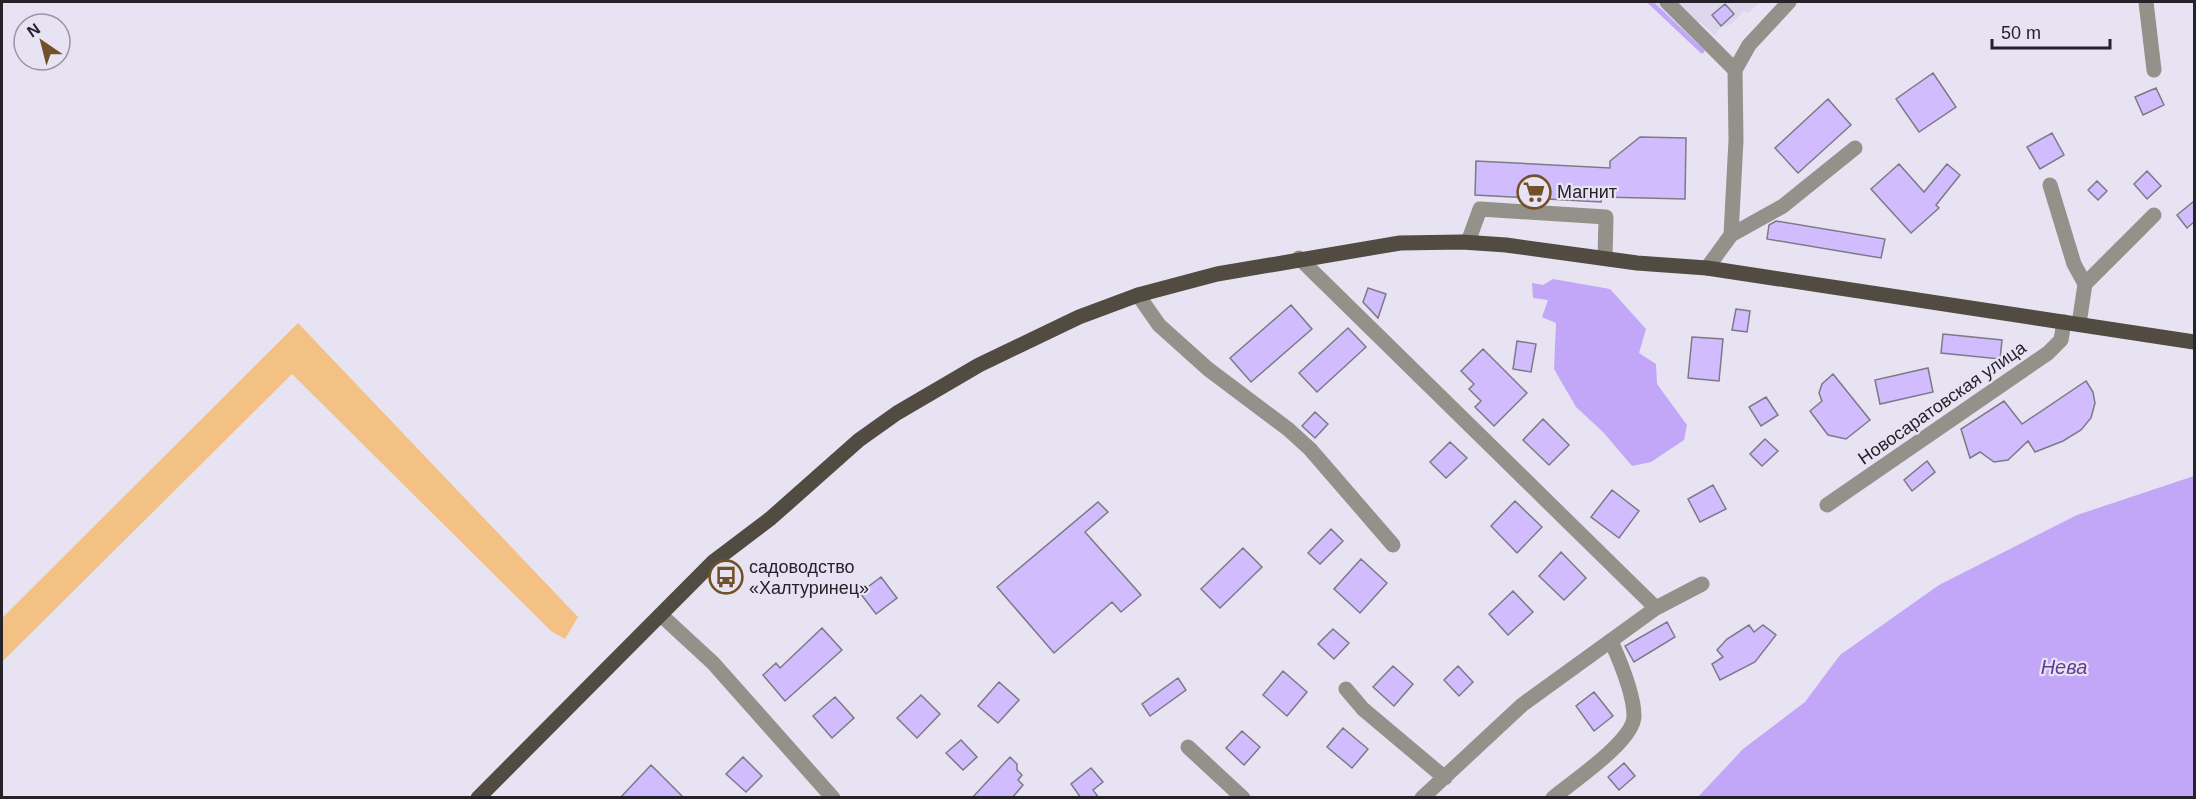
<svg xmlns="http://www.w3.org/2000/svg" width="2196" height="799" viewBox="0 0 2196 799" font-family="Helvetica,sans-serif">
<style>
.built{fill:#ddd7ed}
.green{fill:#f4c185}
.water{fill:#c2a6f8}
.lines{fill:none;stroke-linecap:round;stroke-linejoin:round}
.stream{stroke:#c2a6f8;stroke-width:4.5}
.building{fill:#d1bcfe;stroke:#7d7987;stroke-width:1.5}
.minor{stroke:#94908a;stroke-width:15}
.major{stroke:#524b41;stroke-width:15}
.labels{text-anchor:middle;stroke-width:4.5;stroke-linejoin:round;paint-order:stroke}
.poi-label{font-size:18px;fill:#252329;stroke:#e7e3f2;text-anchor:start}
.street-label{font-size:18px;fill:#252329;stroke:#e7e3f2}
.water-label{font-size:20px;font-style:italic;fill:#613b98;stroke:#e7e3f2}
</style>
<rect width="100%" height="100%" fill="#e7e3f2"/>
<path class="built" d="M1648,2H1760L1748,13L1744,11L1731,24L1719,29L1715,35L1700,22L1687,39Z"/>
<path class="green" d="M298,323L578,617L565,639L551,631L292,374L2,662V618Z"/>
<path class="water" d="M1553,279L1610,289L1646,329L1639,353L1656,364L1657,384L1687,425L1684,440L1651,462L1632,466L1603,432L1576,407L1554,369L1556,323L1542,317L1548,300L1533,298L1532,283L1543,285Z
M2194,476V797H1698L1743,749L1805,702L1840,655L1939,585L2077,515Z"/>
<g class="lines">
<path class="stream" d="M1650,2L1702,51"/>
</g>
<path class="building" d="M1725,4L1734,14L1721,26L1712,15Z
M1933,73L1956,107L1919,132L1896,99Z
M2156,88L2164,105L2143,115L2135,97Z
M1828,99L1851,125L1798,173L1775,148Z
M2052,133L2064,155L2040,169L2027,147Z
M1640,137L1686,138L1685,199L1602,197L1601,202L1475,195L1476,161L1610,168V161Z
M1899,164L1924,192L1947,164L1960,175L1936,205L1939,208L1911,233L1871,189Z
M2147,171L2161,186L2147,199L2134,184Z
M2097,181L2107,191L2098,200L2088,190Z
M2194,201V222L2187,228L2177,215Z
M1776,221L1885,239L1881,258L1767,239L1769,225Z
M1368,288L1386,294L1378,318L1363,302Z
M1291,305L1312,329L1251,382L1230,358Z
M1736,309L1750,311L1747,332L1732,330Z
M1348,328L1366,347L1317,392L1299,373Z
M1943,334L2002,340L2000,359L1941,353Z
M1692,337L1723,339L1719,381L1688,378Z
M1517,341L1536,344L1531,372L1513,369Z
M1483,349L1527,393L1494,426L1475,407L1481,401L1469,389L1474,384L1461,371Z
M1928,368L1933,392L1880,404L1875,380Z
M1833,374L1870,420L1846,439L1828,435L1810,411L1822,401L1819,393L1822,384Z
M2086,381L2093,392L2095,403L2091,418L2081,430L2063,441L2035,452L2028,441L2008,460L1994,462L1980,452L1970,458L1961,429L2004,401L2022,424Z
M1766,397L1778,415L1761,426L1749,407Z
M1315,412L1328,424L1315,438L1302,426Z
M1543,419L1569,445L1549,465L1523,440Z
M1765,439L1778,451L1762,466L1750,454Z
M1450,442L1467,458L1446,478L1430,462Z
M1927,461L1935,472L1912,491L1904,480Z
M1713,485L1726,509L1700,522L1688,499Z
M1612,490L1639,511L1619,538L1591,517Z
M1515,501L1542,527L1517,553L1491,526Z
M1098,502L1108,512L1085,532L1141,595L1121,612L1112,602L1054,653L997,587Z
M1331,529L1343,541L1320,564L1308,553Z
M1243,548L1262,567L1220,608L1201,589Z
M1561,552L1586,578L1564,600L1539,576Z
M1361,559L1387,583L1360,613L1334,589Z
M881,577L897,598L876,614L860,593Z
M1513,591L1533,612L1508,635L1489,614Z
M1667,622L1675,637L1634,662L1625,646Z
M1749,625L1754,632L1763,625L1776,635L1755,662L1720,680L1712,664L1723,657L1717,650L1727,639Z
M822,628L842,650L785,701L763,675L776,663L780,668Z
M1333,629L1349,643L1334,659L1318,644Z
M1393,666L1413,684L1394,706L1373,687Z
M1458,666L1473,682L1459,696L1444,680Z
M1283,671L1307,692L1287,716L1263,695Z
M1178,678L1186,690L1150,716L1142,704Z
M999,682L1019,700L998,723L978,706Z
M1594,692L1613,716L1594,731L1576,706Z
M921,695L940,714L917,738L897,718Z
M835,697L854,718L832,738L813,716Z
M1343,728L1368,749L1352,768L1327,747Z
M1242,731L1260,747L1244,765L1226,748Z
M961,740L977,757L963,770L946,753Z
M743,757L762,776L746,792L726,774Z
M1010,757L1017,764V770L1022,775L1018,780L1023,785L1012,798H972Z
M1624,763L1635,776L1619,790L1608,777Z
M651,765L684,798H620Z
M1091,768L1103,782L1093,790L1099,798H1081L1071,784Z"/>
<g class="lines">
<path class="minor" d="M1667,2L1735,70
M2146,2L2154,70
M2050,185L2074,264L2085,284
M1731,235L1783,206L1855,148
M1468,242L1480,209L1606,217L1605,258
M1299,258L1656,608
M1707,268L1731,235L1736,140L1735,70L1749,45L1789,2
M1138,295L1159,325L1208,369L1288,429L1310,449L1393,545
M2079,324L2085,284L2154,215
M1827,505L2048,353L2061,340L2064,322
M661,615L713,663L833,798
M1346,689L1363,709L1445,778
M1188,747L1243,798
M1422,798L1522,705L1656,608L1702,584
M1553,798C1573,781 1634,741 1634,716C1634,694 1620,661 1611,641"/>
<path class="major" d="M478,798L713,562L771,518L859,440L897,413L979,365L1079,317L1138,295L1217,274L1400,243L1462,242L1506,245L1637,263L1707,268L2194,342"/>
</g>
<defs>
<symbol id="supermarket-ring" viewBox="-11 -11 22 22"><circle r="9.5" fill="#e7e3f2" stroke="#725128" stroke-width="1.5"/><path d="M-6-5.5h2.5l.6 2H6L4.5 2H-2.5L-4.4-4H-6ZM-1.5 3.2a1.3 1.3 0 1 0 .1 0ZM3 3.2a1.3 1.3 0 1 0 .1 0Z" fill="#725128"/></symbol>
<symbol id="bus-ring" viewBox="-11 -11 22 22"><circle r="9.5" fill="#e7e3f2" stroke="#725128" stroke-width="1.5"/><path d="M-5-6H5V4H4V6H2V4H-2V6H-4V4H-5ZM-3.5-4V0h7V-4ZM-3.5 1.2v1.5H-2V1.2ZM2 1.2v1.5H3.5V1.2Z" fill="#725128"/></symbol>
</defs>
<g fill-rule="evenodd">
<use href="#supermarket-ring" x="1515" y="173" width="38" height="38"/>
<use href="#bus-ring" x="707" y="558" width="38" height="38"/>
</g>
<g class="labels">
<g class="poi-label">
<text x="1557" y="198">Магнит</text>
<text x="749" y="573">садоводство<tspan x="749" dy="21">«Халтуринец»</tspan></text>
</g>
<g class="street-label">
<text transform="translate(1942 403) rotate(-35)" y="6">Новосаратовская улица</text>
</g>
<g class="water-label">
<text x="2064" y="674">Нева</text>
</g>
</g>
<rect width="2196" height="799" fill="none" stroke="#252329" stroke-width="6"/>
<g transform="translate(42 42) rotate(325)"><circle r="28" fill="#e7e3f2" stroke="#9996a2" stroke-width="1.5"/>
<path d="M0-4.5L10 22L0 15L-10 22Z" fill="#725128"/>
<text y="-9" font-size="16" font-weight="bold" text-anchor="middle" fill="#252329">N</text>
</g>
<path d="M1992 39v9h118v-9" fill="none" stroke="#252329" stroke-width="3"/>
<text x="2001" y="39" font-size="18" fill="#252329" stroke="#e7e3f2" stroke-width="4.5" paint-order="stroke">50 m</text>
</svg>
